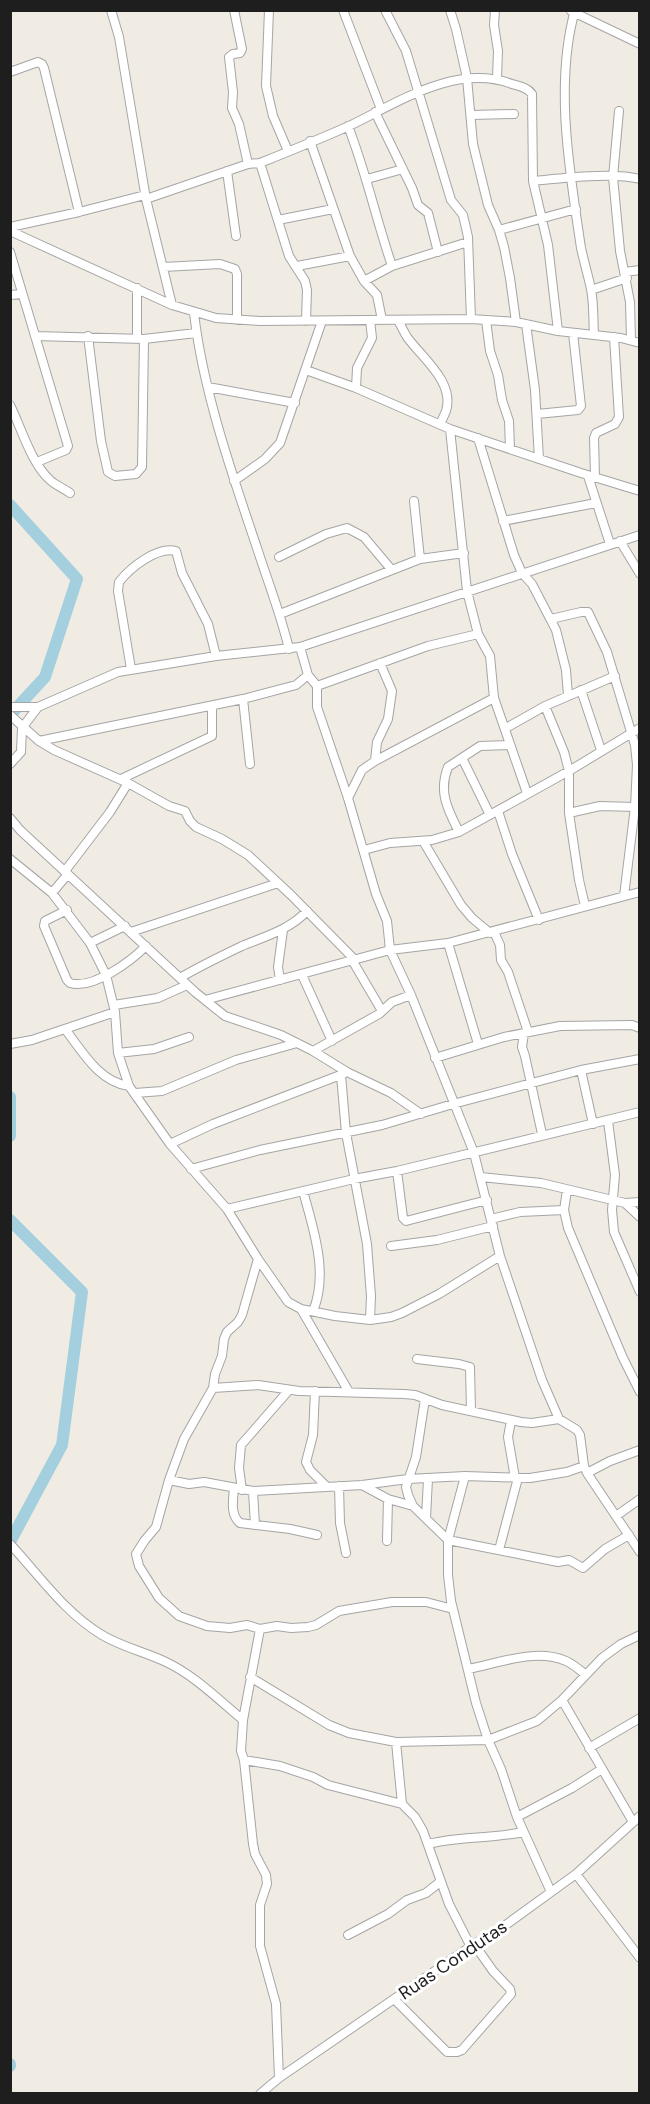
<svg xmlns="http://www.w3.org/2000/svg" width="650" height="2104" viewBox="0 0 650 2104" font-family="'DM Sans',sans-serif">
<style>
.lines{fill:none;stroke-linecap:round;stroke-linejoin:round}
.river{stroke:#a4cfde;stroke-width:12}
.minor-casing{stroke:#a5a5a5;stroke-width:10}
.minor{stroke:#fff;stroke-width:8}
.labels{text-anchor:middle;stroke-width:6;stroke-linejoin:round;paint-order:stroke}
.street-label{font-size:18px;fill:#1e1e1e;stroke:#fff}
</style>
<rect width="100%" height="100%" fill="#f0ece4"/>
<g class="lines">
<path class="river" d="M10,505L77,579L45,677L11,714
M10,1097V1136
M10,1220L82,1292L62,1445L10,1542
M10,2064V2066"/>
<defs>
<path id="minor" d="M111,10L119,37L146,199L172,305
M234,10L242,49L240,53L233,54L229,57L233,92L232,108L239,124L248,164
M269,10L266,86L273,116L288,151
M343,10L381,109
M385,10L406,51L451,200L463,215L468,237L471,319
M450,10L456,29L467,78L473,144L488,205L499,230L504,247L510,278L516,322
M495,10L494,25L498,51L497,78
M575,10C554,85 570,173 581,248C584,262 588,275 591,289C594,304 593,320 594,335
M571,11L640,44
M10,72L38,62L42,64L44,68L79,212
M619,111L613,177L620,251L630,302L631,340
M375,112L412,188L418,205L428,213L438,252
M471,115L514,114
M348,126C366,172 376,219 392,266
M310,141L350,256L364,281L377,295L382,320
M260,163L289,256L305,281L307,290L306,321
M227,171L236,236
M367,179L403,169
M533,181C561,178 613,172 640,179
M146,199L248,164L260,163C290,151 320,139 349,126C399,102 456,63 512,84C519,86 527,87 532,94L533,181L548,245L558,331
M278,220L333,209
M10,227L79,212L145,195
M499,230L576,209
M10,231L172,305L216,318L260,321L471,319L516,322L558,331L621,338L640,343
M10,252L68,446L66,450L37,462
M297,266L350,256
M163,267L220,264L235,269L237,274V320
M625,272L640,270
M364,281L392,266L468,242
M591,290L627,278
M10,295L22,294
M194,313C203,391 232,474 257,548C268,582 281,615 289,649
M398,320C401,326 404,332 407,337C422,358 455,382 446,411C444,416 442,420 440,424
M486,320L490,351L498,375L502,400L509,421L510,449
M526,324L535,390L539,459
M35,336L144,339L196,333
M88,336L101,441L108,472L115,476L136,474L142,467L144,339
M137,339V288
M306,370L356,388L450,429L581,473L640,491
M208,387L295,403
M356,388L357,368L372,338L370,320
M10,405C21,427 31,463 50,480C55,485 63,488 70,493
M537,414L578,410L581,406L573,333
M478,438L514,555L522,573L532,584L556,630L566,670L568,696
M588,476L610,544
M595,477L594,438L596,433L615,424L619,417L614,337
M234,481L265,459L280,443L322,321
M414,501L420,559
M503,521L596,503
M620,541L640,574
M279,557L326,534L347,528L364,537L391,569
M280,614L420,559L464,553
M551,619L581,612H588L607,652L635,745L637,765L635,807L624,896
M478,634L490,656L494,698L527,793
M300,647L308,675L317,686V707L348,798L376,894L387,921L390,950L411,995L474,1153L500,1256L542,1380L559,1419L577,1430L580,1435L584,1466L587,1473L640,1552
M131,669L118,591L119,582C130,568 157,546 176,551L182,573L208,624L216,656
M317,686L428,646L478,634L467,591L450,429
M581,690L601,750
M243,699L250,764
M545,706L564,752L569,771V813L579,880L585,906
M10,707H38L118,672L216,656L300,647L640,535
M10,715L39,741L54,750L128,783L169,806L185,811L190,821L196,827L222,839L248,855L291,895L354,959
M506,728L545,706L615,676
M39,741L243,699L296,685L308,675
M462,758L490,815
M375,761L377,742L388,719L392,691L380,663
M10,764L21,752L22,728L38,707
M121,779L212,736V706
M348,798L362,770L375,761L494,698
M498,811L512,854L539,920
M569,813L600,806L635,807
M10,818L20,830L195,992L225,1016L281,1035L313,1051L347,1072L391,1093L421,1114
M459,832C448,810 438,792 448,767L480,746L509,745
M423,841L461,905L472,918L490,933
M364,850L390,843L432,840L459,832L569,771L640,728
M10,859L52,893L90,943L106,975L115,1012L118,1053L129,1086L170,1144L227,1209L258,1259L288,1302L301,1309L335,1316L370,1320L391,1317L402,1313L439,1294L500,1256
M65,871L110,812L128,783
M52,893L68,874
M67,910L45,921L44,926L67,980L70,983C93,990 131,961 146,946
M131,932L278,883
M494,932L500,945L501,960L508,972L528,1032
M90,943L125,926
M448,943L478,1044
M352,960L382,1011
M302,975L332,1041
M180,978C200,966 221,956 242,946C266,936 289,930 307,911
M280,980L278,967L283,930
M205,1000L390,950L448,943L640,892
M114,1005L158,998L187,985
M65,1029C82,1051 99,1082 129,1086
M524,1033L522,1047L525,1056L542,1134
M10,1044L32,1040L115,1012
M313,1051L379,1014L392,1002L411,995
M118,1053L154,1049L189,1037
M435,1058L504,1037L560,1026L632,1025L640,1028
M581,1070L593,1124
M341,1075L346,1133L367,1244L371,1296L370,1320
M135,1093L162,1091L236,1060L297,1043
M608,1121L615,1175L612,1210L614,1232L640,1292
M170,1144L213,1124L343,1074
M191,1169L260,1150L382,1125L453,1104L581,1070L640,1059
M397,1171L403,1218L406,1221L487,1200
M481,1177L541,1183L625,1203L640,1217
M567,1190L564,1210L568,1228L623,1358L640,1392
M303,1191C313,1228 329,1273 313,1311
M625,1203L640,1202
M227,1209L354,1179L397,1171L640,1112
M491,1219L520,1212L564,1210
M391,1246L437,1240L493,1226
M258,1259L242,1315L238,1322L227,1332L224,1339L222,1356L215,1374L213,1388L184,1439L169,1480L156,1527L145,1540L136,1554L139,1566L159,1598L179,1616L207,1626L230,1628L247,1625L260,1629L277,1626L291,1628L308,1627L316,1625L339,1611L392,1602H426L453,1609
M301,1309L349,1392
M417,1359L459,1364L470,1367L471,1411
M213,1388L258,1385L299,1391L404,1394L415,1395L442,1405L521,1422L532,1423L559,1419
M315,1391L313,1435L306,1462L310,1470L326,1486
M511,1421L508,1437L515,1478
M587,1473L610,1461L640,1450
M465,1476L448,1540V1575L451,1601L476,1703L488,1740L501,1769L517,1817L551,1892
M169,1480L189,1484L204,1482L253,1491L362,1485L408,1479L465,1476L530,1478L567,1472L584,1466
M362,1485L388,1499L413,1506L448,1540L558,1562L569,1560L583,1568L605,1549L629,1535
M339,1486L340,1523L346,1553
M234,1488C233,1500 230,1515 240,1523L290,1529L317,1535
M242,1490L239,1468L241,1445L289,1390
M253,1491L255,1525
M413,1506L408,1495L406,1487L416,1457L425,1399
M616,1516L640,1499
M426,1518L428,1479
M387,1541L388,1499
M10,1544C40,1576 64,1612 102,1635C122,1647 145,1652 166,1662C194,1675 219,1700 243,1720L241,1751L244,1760L253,1844L255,1854L266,1875L267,1884L260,1905V1946L276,2004L279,2078
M499,1550L518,1478
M468,1669C499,1663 536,1648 566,1661C573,1664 580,1670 586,1675
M250,1677L329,1725L349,1733L396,1742L488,1740L537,1721L562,1700L602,1658L621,1644L640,1635
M562,1700L633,1822
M243,1720L260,1629
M396,1742L402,1804L415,1817L423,1831L449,1904L471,1947
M589,1748L640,1718
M244,1760L280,1766L313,1777L328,1785L402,1804
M517,1817L572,1788L602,1769
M428,1844C459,1836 492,1839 523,1832
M576,1874L640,1958
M348,1935L388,1914L407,1900L426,1893L440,1882
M394,1999L447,2052H457L462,2050L511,1994L510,1989L493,1971L474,1944
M260,2094L279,2078L474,1944L496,1932L576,1874L640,1816"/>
</defs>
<use href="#minor" class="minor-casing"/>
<use href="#minor" class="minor"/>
</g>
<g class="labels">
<g class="street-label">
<text transform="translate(453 1960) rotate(-34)" y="6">Ruas Condutas</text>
</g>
</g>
<rect width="650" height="2104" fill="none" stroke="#1e1e1e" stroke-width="24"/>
</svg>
